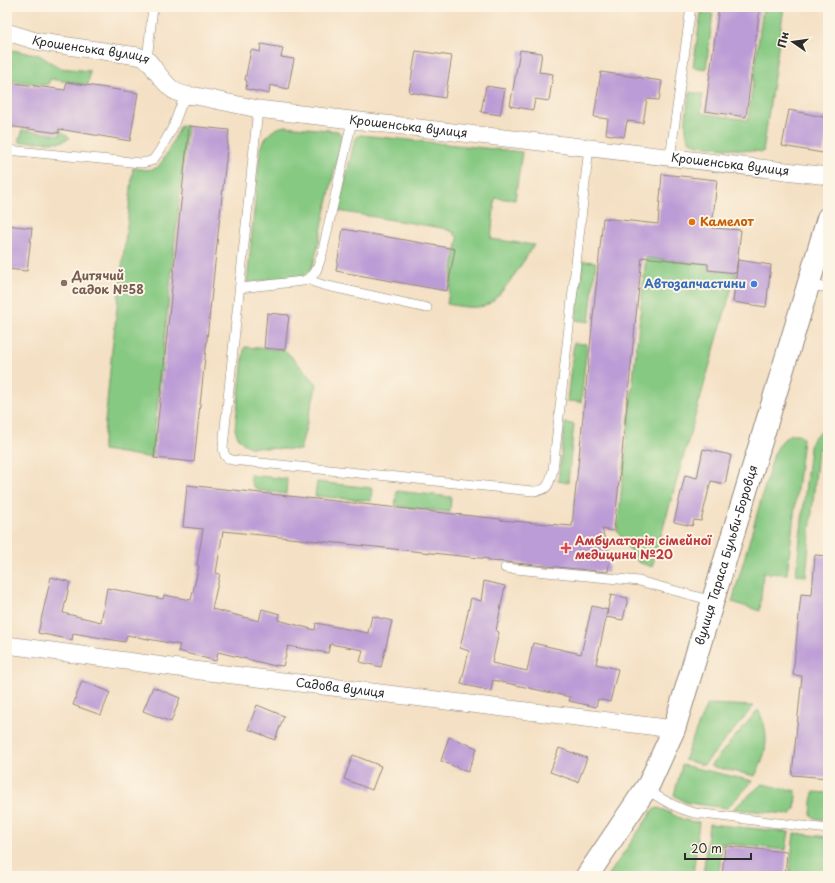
<svg xmlns="http://www.w3.org/2000/svg" width="835" height="883" viewBox="0 0 835 883" font-family="'Playpen Sans',sans-serif">
<style>
.green{fill:#86c982;stroke:#587a56}
.building{fill:#bc9cd6}
.lines{fill:none;stroke-linecap:round;stroke-linejoin:round}
.service-casing{stroke:#908678;stroke-width:10}
.minor-casing{stroke:#908678;stroke-width:18}
.tertiary-casing{stroke:#908678;stroke-width:24}
.service{stroke:#fff;stroke-width:9}
.minor{stroke:#fff;stroke-width:17}
.tertiary{stroke:#fff;stroke-width:22}
.food-dot{fill:#e8710a;stroke:#fcf5e5;stroke-width:1.5}
.education-dot{fill:#8d6e63;stroke:#fcf5e5;stroke-width:1.5}
.shop-dot{fill:#3f7fe0;stroke:#fcf5e5;stroke-width:1.5}
.health-dot{fill:#e0444e;stroke:#fcf5e5;stroke-width:1.5}
.labels{text-anchor:middle;stroke-width:4;stroke-linejoin:round;paint-order:stroke}
.street-label{font-size:12px;fill:#2b2b2b;stroke:#fcf5e5}
.food-label{font-size:12px;font-weight:bold;fill:#c56008;stroke:#fcf5e5;text-anchor:start}
.education-label{font-size:12px;font-weight:bold;fill:#785e54;stroke:#fcf5e5;text-anchor:start}
.shop-label{font-size:12px;font-weight:bold;fill:#366cbe;stroke:#fcf5e5;text-anchor:end}
.health-label{font-size:12px;font-weight:bold;fill:#be3a42;stroke:#fcf5e5;text-anchor:start}
</style>
<rect width="100%" height="100%" fill="#fcf5e5"/>
<filter id="ink" filterUnits="userSpaceOnUse"><feTurbulence type="fractalNoise" baseFrequency=".025" numOctaves="2"/><feDisplacementMap in="SourceGraphic" scale="8" xChannelSelector="R" yChannelSelector="G"/><feConvolveMatrix kernelMatrix="1 2 1 2 8 2 1 2 1" color-interpolation-filters="sRGB"/></filter>
<filter id="wash" filterUnits="userSpaceOnUse"><feTurbulence type="fractalNoise" baseFrequency=".012" numOctaves="4" result="noise"/><feDisplacementMap in="SourceGraphic" scale="16" xChannelSelector="R" yChannelSelector="G"/><feGaussianBlur stdDeviation="0.9" result="paint"/><feColorMatrix in="noise" values="0 0 0 0 0 0 0 0 0 0 0 0 0 0 0 0 0 1.4 0 .05"/><feComposite in="paint" operator="in"/></filter>
<g filter="url(#wash)">
<rect width="100%" height="100%" fill="#f4e0c4"/>
<path class="green" d="M763,7H784L763,152L697,145C694,143 690,142 689,140C682,130 688,103 690,92L703,94L701,113L748,120Z
M701,13L713,14L706,69L693,67Z
M7,49L39,55L60,68L90,71L88,85L50,79L48,85L7,80Z
M180,126H187L152,458L103,450V443L112,350L128,217L133,168C140,169 149,171 156,168C165,162 175,136 180,126Z
M285,126L338,131L342,136L316,254C313,264 313,270 303,276L247,283L260,151C265,137 270,129 285,126Z
M59,129L70,138L61,142H19V137H21L22,130L61,135Z
M361,135L522,152L515,200L495,198L491,239L534,245C525,259 499,302 484,306C472,309 458,306 447,304L458,238L453,232L442,228L338,211L355,139L358,136Z
M646,258L708,264V270L736,273L652,567L638,562L617,531Z
M583,261L596,262L589,322L576,320Z
M574,343L587,344L581,402L567,401Z
M245,347L285,350L317,384L300,450L250,447C240,442 238,439 235,429L244,349Z
M565,423L574,424L568,483L558,481Z
M821,432L828,435V449H818L806,576L796,575L810,447C812,439 813,436 821,432Z
M791,434H799L803,438L802,447L787,574L763,573L760,611L732,602L774,454C779,445 782,439 791,434Z
M250,475L287,479L286,494C280,493 275,492 269,492C256,490 251,489 250,475Z
M317,482L372,488L371,501L315,496Z
M397,491L451,497L450,512L395,506Z
M707,704L754,706L704,765L684,760Z
M758,710C771,734 767,753 755,776L710,766Z
M682,765L753,781L727,808L689,803L685,802L674,795Z
M762,784L796,791L795,810L791,814H788L733,809Z
M813,792L828,793V820C822,819 814,820 811,814Z
M658,808C667,810 674,816 682,819C687,821 693,822 699,822L693,876H608L653,810Z
M709,824L789,832L786,850L722,843L719,876H703Z
M794,833L828,837V876H789Z"/>
<g id="blocks">
<path class="building" d="M719,7H760L746,117L705,111Z
M261,44L283,48L281,57L294,59L288,89L270,85L269,94L246,89L247,81L245,80L251,50L260,52Z
M520,50L542,53L539,72L553,74L549,101L535,99L533,110L510,106Z
M416,51L452,56L445,98L409,92Z
M601,72L662,81L659,100L647,99L643,123L627,121L624,137L606,134L608,119L594,117Z
M7,82L65,90L67,82L138,93L130,141L59,129V133L7,126Z
M486,86L505,89L500,115L481,112Z
M789,110L828,118V129L823,153L782,146Z
M189,126L229,130L194,462L154,458Z
M662,174L717,180L712,228L741,230L736,273L708,270V264L642,257L614,531L602,529L610,557L608,572L506,562L488,561L489,559L223,531L216,573L220,574L212,609L259,621L262,609L280,614L278,620L315,630L316,623L368,633L372,616L392,621L381,667L360,662L363,650L330,644L328,653L288,646L283,666L275,665V666L218,652L216,661L178,651L180,645L127,635L125,642L73,633L72,640L38,633L51,577L70,582L63,613L101,622L107,588L163,599L164,595L191,600L199,566L197,565L203,529L183,527L187,485L500,519V520L572,526L603,218L658,224Z
M7,225L32,228L27,271L7,269Z
M343,229L455,249L447,291L336,271Z
M738,260L771,265L766,307L733,302Z
M267,313L289,315L285,350L264,348Z
M703,449L731,455L725,484L711,481L701,521L694,520L692,526L674,522L685,475L697,478Z
M815,555L828,556V778L792,775L802,676L793,675L801,594L812,595Z
M484,581L505,586L496,631L499,632L492,663L527,671L533,643L581,654L592,606L608,610L596,664L618,669L610,702L598,699L596,707L569,701L570,697L493,680L491,691L461,684L469,651L460,648L471,598L481,601Z
M611,595L628,598L623,620L606,617Z
M82,681L110,692L101,715L73,705Z
M153,687L180,698L171,722L143,711Z
M257,705L284,716L275,740L248,729Z
M449,737L477,748L468,772L441,761Z
M559,748L587,758L578,782L550,772Z
M353,755L381,766L372,790L344,779Z
M725,846L787,852L785,876H722Z"/>
</g>
</g>
<g filter="url(#ink)">
<use href="#blocks" fill-opacity="0" stroke="#908678" stroke-width="1"/>
<g class="lines">
<defs>
<path id="service" d="M147,60L153,7
M258,109L223,447C224,454 224,457 232,460L533,491C549,491 549,484 553,470L589,147
M7,150L141,163L147,162L153,160L160,150L173,127L181,105L187,96
M670,158L691,7
M311,278L314,282L323,285L427,308
M808,286L828,287
M240,288L303,281C317,276 318,267 322,254L352,121
M505,568L639,581L713,601
M646,789C661,799 677,809 695,813L828,829"/>
<g id="minor">
<path id="s1" d="M7,32L36,41L47,43L138,56C140,57 145,58 147,60C150,62 153,67 155,70C168,86 173,96 196,96L258,109L828,176"/>
<path id="s2" d="M7,645L201,671L674,729"/>
</g>
<g id="tertiary">
<path id="s3" d="M587,876L649,784L674,729L808,286L828,218"/>
</g>
</defs>
<use href="#service" class="service-casing"/>
<use href="#minor" class="minor-casing"/>
<use href="#tertiary" class="tertiary-casing"/>
<use href="#service" class="service"/>
<use href="#minor" class="minor"/>
<use href="#tertiary" class="tertiary"/>
</g>
</g>
<circle class="food-dot" cx="692" cy="222" r="4"/>
<circle class="education-dot" cx="64" cy="283" r="4"/>
<circle class="shop-dot" cx="754" cy="284" r="4"/>
<path class="health-dot" d="M564 542h4v4h4v4h-4v4h-4v-4h-4v-4h4z"/>
<g class="labels">
<g class="street-label">
<text dy="4" stroke="none"><textPath href="#s1" startOffset="86">Крошенська вулиця</textPath></text>
<text dy="4" stroke="none"><textPath href="#s1" startOffset="422">Крошенська вулиця</textPath></text>
<text dy="4" stroke="none"><textPath href="#s1" startOffset="746">Крошенська вулиця</textPath></text>
<text dy="4" stroke="none"><textPath href="#s3" startOffset="353">вулиця Тараса Бульби-Боровця</textPath></text>
<text dy="4" stroke="none"><textPath href="#s2" startOffset="336">Садова вулиця</textPath></text>
</g>
<g class="food-label">
<text x="700" y="226">Камелот</text>
</g>
<g class="education-label">
<text x="72" y="280">Дитячий<tspan x="72" dy="14">садок №58</tspan></text>
</g>
<g class="shop-label">
<text x="746" y="288">Автозапчастини</text>
</g>
<g class="health-label">
<text x="575" y="545">Амбулаторія сімейної<tspan x="575" dy="14">медицини №20</tspan></text>
</g>
</g>
<rect width="835" height="883" fill="none" stroke="#fcf5e5" stroke-width="24"/>
<g transform="translate(793 42) rotate(283)" stroke="#fcf5e5" stroke-width="3" paint-order="stroke">
<path d="M0-3L7 15L0 10L-7 15Z" fill="#2b2b2b"/>
<text y="-6" font-size="11" font-weight="bold" text-anchor="middle" fill="#2b2b2b">Пн</text>
</g>
<path d="M685 853v6h66v-6" fill="none" stroke="#2b2b2b" stroke-width="2"/>
<text x="691" y="853" font-size="12" fill="#2b2b2b" stroke="#fcf5e5" stroke-width="3" paint-order="stroke">20 m</text>
</svg>
